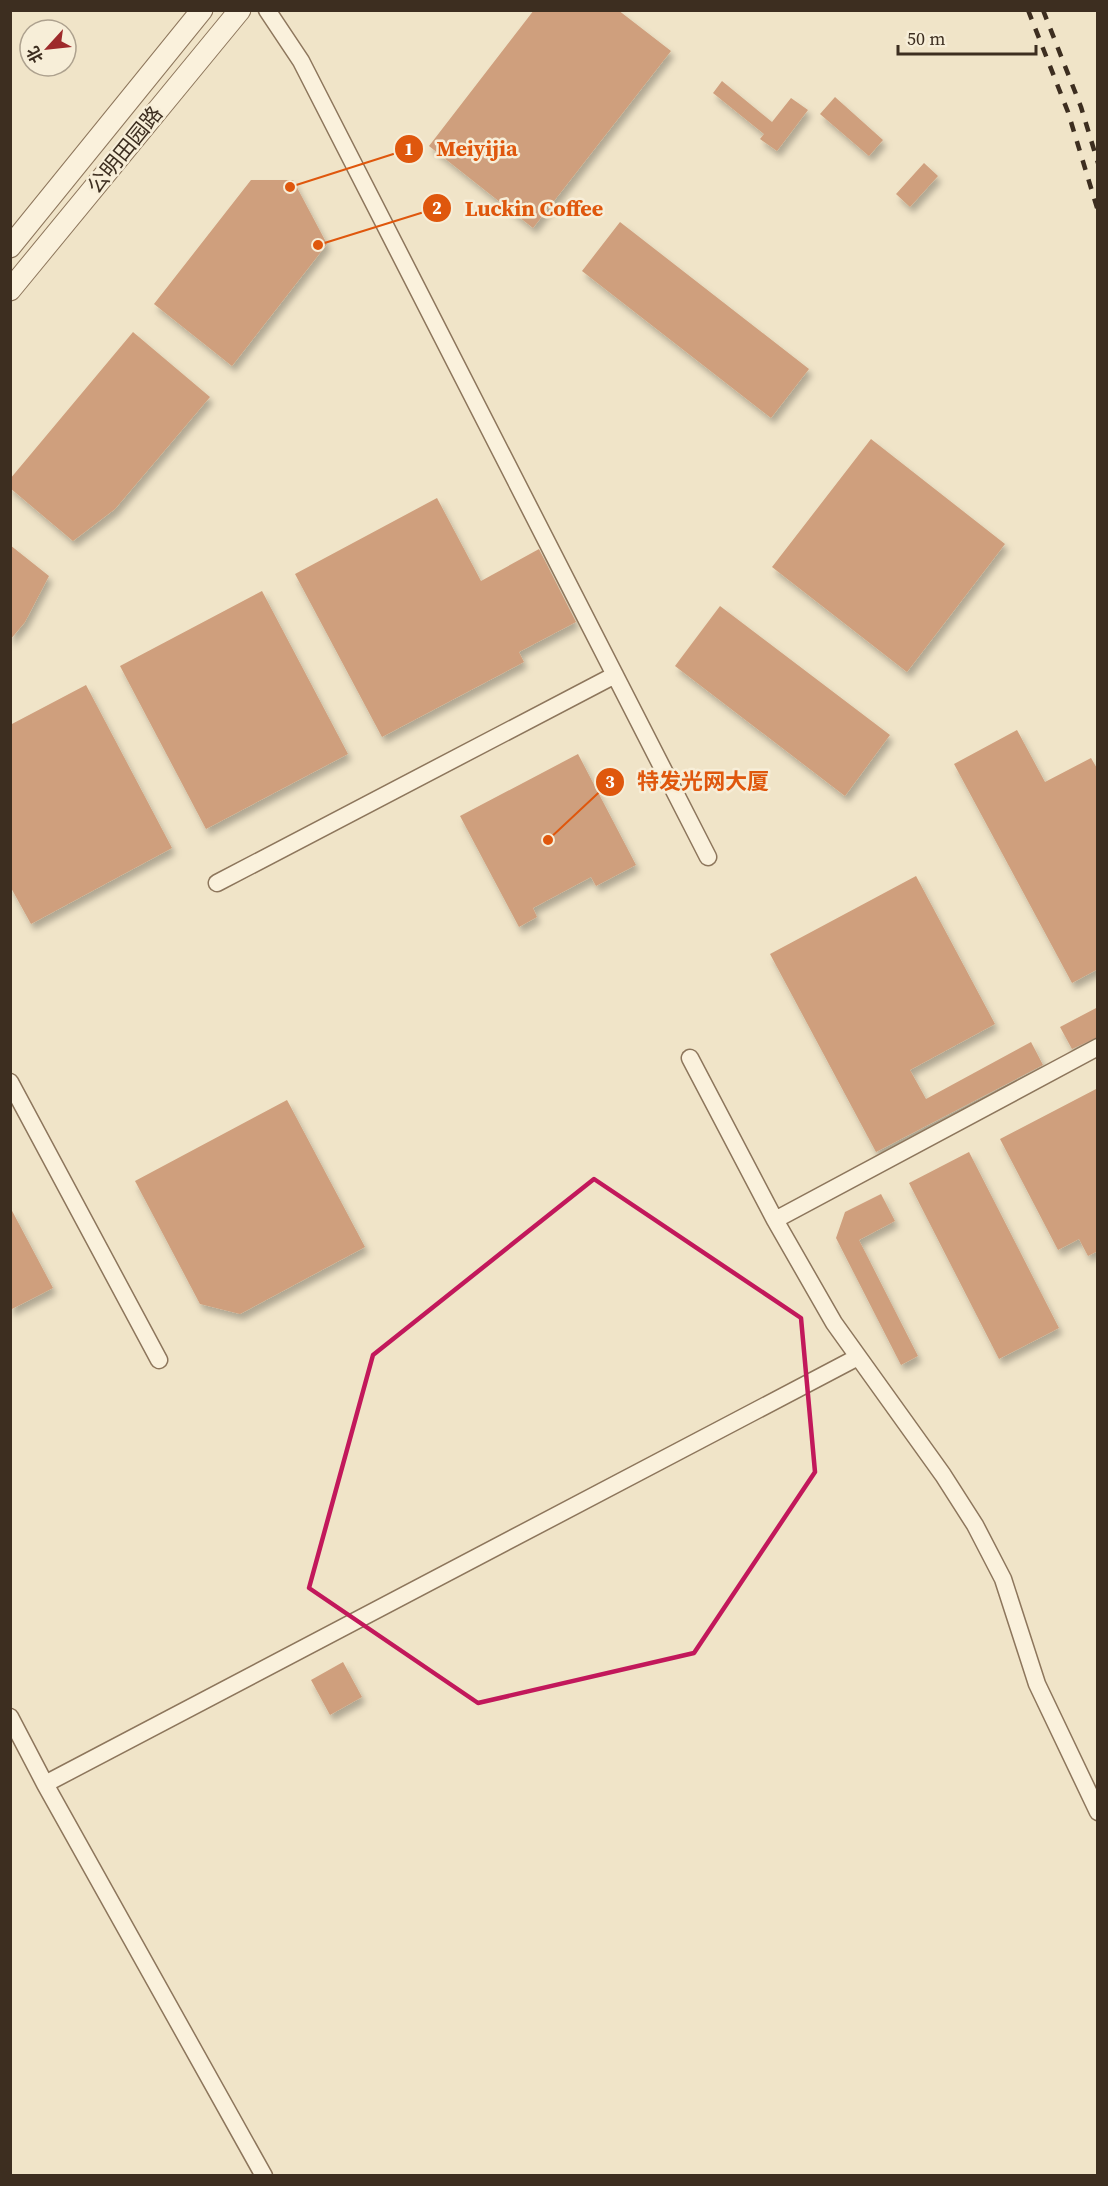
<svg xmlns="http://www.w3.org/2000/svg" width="1108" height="2186" viewBox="0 0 1108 2186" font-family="'Source Serif 4','Noto Sans SC',serif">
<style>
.building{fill:#cf9f7d;filter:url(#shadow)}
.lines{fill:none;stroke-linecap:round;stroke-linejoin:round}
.minor-casing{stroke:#8d765c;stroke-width:19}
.tertiary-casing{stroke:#8d765c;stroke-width:23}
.minor{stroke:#faf1dc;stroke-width:16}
.tertiary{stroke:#faf1dc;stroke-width:21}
.rail{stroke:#3d2e20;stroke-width:4.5;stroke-dasharray:10 10;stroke-linecap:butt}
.marked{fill:none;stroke:#c2185b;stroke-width:4.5;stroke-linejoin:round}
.labels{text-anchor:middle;stroke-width:5;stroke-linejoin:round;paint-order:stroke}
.street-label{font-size:21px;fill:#3d2e20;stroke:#f7eed8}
.leader{fill:none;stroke:#df570d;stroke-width:2}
.callout-dot{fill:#df570d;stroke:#f7eed8;stroke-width:2}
.mark-label{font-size:18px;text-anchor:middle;font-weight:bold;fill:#fff}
.callout-label{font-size:22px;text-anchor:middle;font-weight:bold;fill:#df570d;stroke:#f7eed8;stroke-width:5;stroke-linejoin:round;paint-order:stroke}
</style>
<defs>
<filter id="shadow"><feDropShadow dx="3.5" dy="6" stdDeviation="3" flood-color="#0004"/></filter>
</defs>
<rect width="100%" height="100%" fill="#f0e4c8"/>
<path class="building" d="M534,10H618L671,51L533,228L429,146Z
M722,81L772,122L791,98L808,110L777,151L760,139L764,134L713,93Z
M835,97L883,140L869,156L820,114Z
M924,163L938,176L910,207L896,194Z
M251,180H293L327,244L232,366L154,304Z
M620,222L809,369L771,418L582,271Z
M133,332L210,397L115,509L73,541L10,488V479Z
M871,439L1005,544L907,672L772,567Z
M437,498L481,581L539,549L576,622L519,652L524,662L382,737L295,574Z
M10,545L49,576L25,622L10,640Z
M262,591L348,754L206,829L120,666Z
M720,606L890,735L845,796L675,666Z
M86,685L172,848L31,924L10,886V725Z
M1017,730L1045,782L1091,758L1098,770V969L1072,983L954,764Z
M578,754L636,865L596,886L591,877L533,908L537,917L519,927L460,816Z
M916,876L995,1024L910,1070L926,1099L1031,1042L1043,1065L876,1152L770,954Z
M1098,1007V1037L1072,1049L1060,1027Z
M1098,1088V1251L1088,1256L1079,1239L1058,1250L1000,1139Z
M287,1100L365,1247L240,1314L200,1304L135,1181Z
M969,1152L1059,1328L999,1359L909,1183Z
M881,1194L895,1221L859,1240L918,1356L901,1365L836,1238L845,1212Z
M10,1207L53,1288L10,1310Z
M343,1662L362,1697L330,1715L311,1680Z"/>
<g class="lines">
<defs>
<path id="minor" d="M267,10L301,61L708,857
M217,883L615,675
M690,1058L775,1220L834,1323L943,1475L975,1525L1003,1579L1037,1684L1098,1812
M10,1082L159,1360
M775,1220L1098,1047
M10,1717L45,1784L264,2176
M45,1784L858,1357"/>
<path id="tertiary" d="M10,247L202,10
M10,290L240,10"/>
</defs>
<use href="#minor" class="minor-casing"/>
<use href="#tertiary" class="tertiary-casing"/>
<use href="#minor" class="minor"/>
<use href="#tertiary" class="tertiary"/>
<path class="rail" d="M1028,10L1068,112L1098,211
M1043,10L1081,107L1098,163"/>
</g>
<path class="marked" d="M594,1179L801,1318L815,1472L694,1653L478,1703L309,1588L373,1355Z"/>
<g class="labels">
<g class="street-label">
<text transform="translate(125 150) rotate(-51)" y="7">公明田园路</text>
</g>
</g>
<path class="leader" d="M290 187L409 149M318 245L437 208M548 840L610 782"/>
<g class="callout-dot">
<circle cx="290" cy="187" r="6"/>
<circle cx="318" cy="245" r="6"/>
<circle cx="548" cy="840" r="6"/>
<circle cx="409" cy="149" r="15"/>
<circle cx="437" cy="208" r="15"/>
<circle cx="610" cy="782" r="15"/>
</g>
<g class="mark-label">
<text x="409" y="155">1</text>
<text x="437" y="214">2</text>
<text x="610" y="788">3</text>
</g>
<g class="callout-label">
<text x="477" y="156">Meiyijia</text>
<text x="534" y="216">Luckin Coffee</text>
<text x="703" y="789">特发光网大厦</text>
</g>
<rect width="1108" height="2186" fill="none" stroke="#3d2e20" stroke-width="24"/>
<g transform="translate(48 48) rotate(243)"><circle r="28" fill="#f7eed8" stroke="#ada18e" stroke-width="1.5"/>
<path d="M0-4.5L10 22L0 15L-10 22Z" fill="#9e2a2b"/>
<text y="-9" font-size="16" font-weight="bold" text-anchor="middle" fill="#3d2e20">北</text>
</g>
<path d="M898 45v9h138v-9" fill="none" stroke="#3d2e20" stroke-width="3"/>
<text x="907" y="45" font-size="18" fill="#3d2e20" stroke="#f7eed8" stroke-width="4.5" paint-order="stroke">50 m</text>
</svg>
